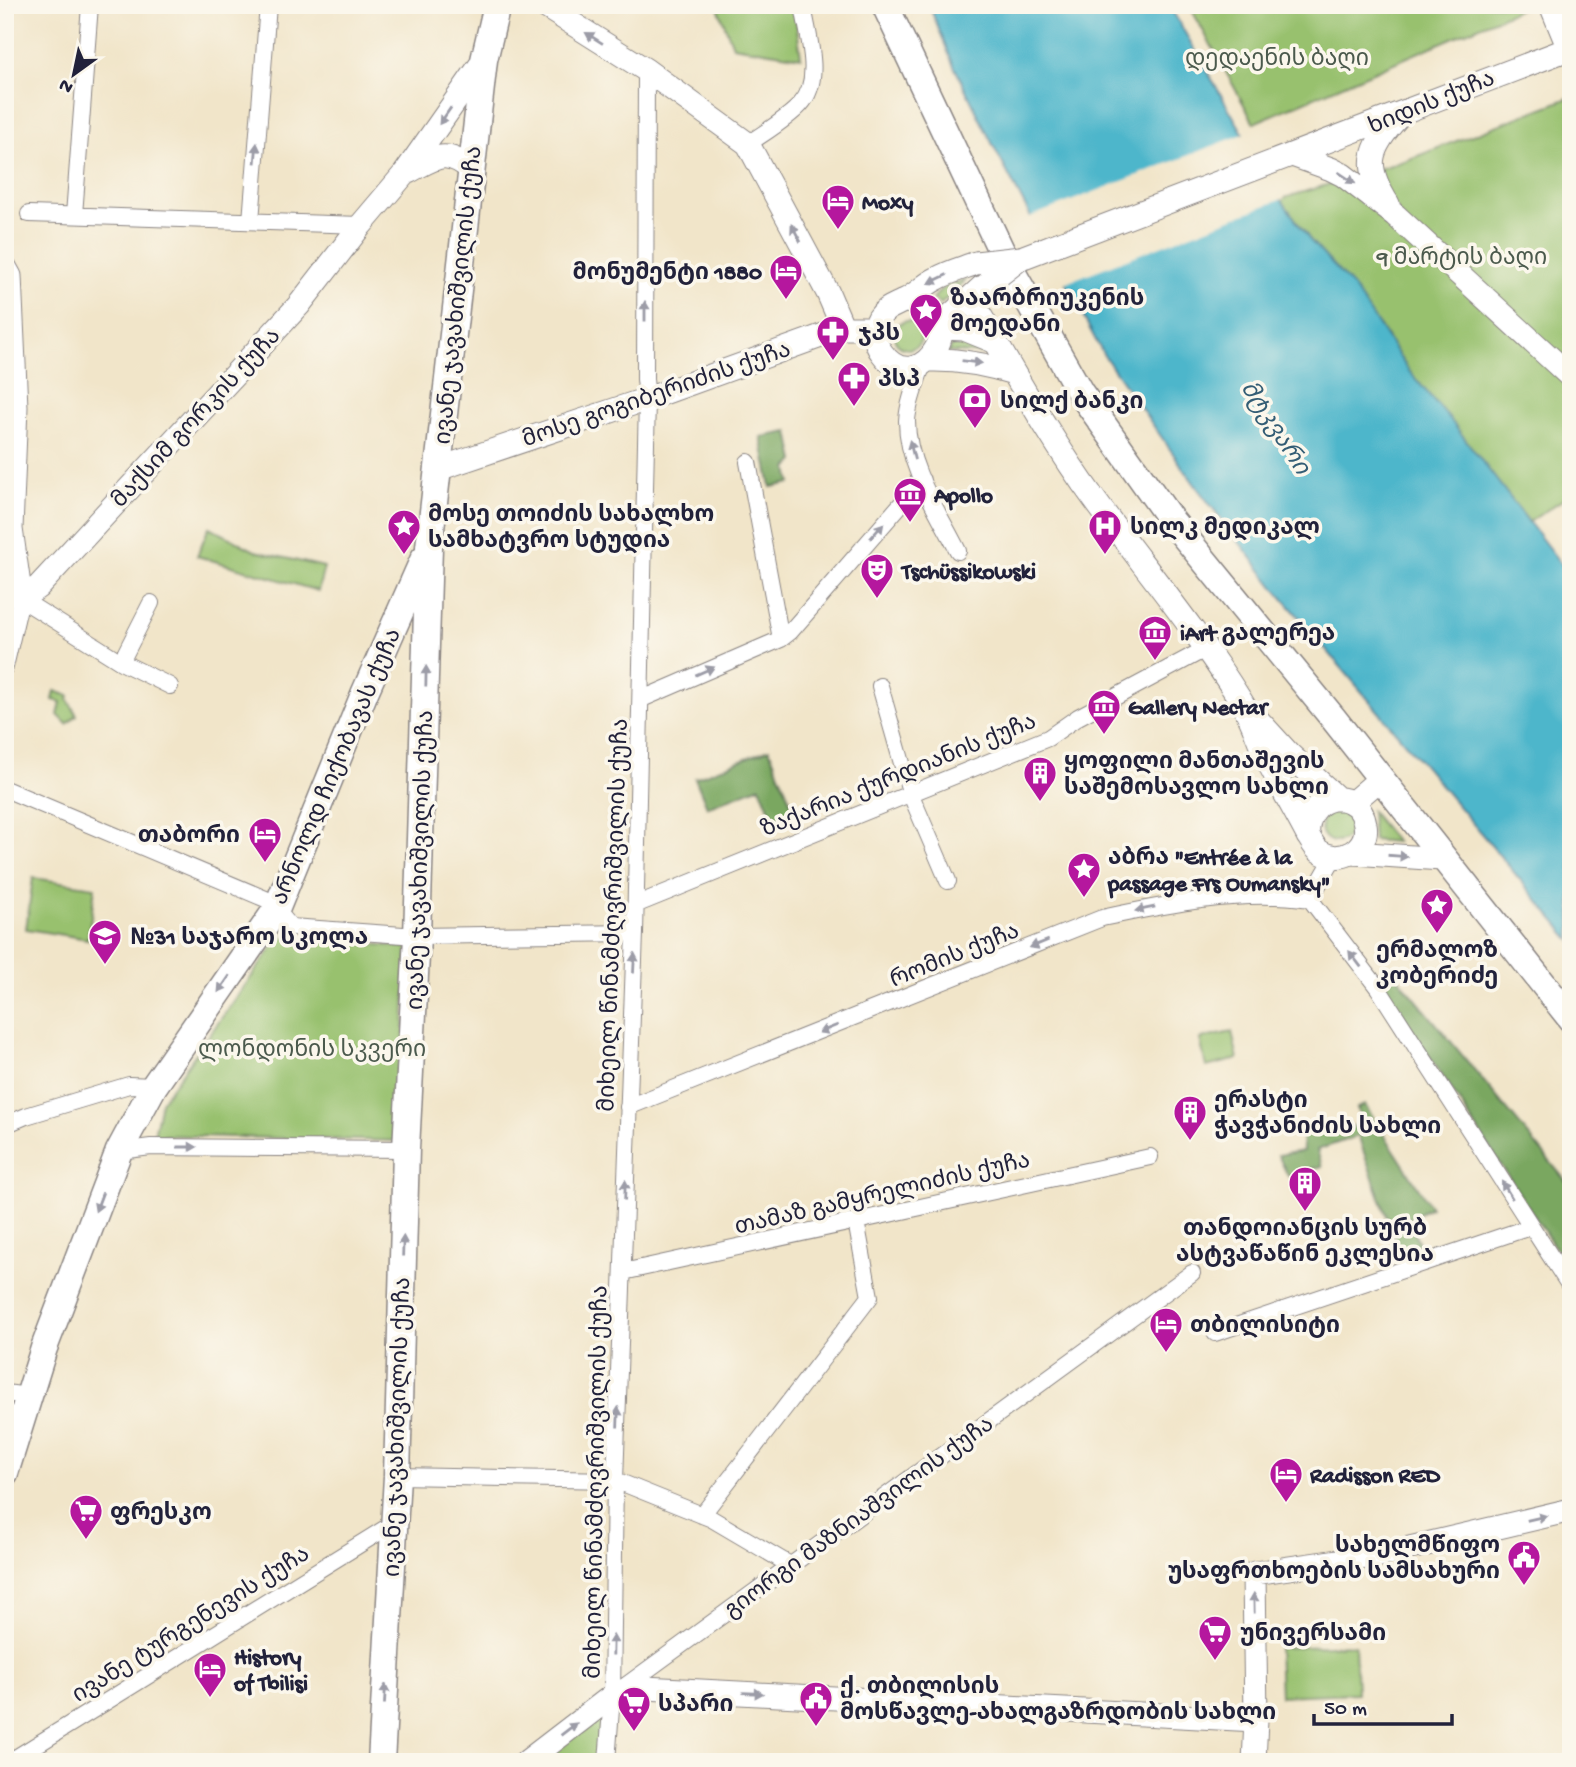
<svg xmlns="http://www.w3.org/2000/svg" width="1576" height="1767" viewBox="0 0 1576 1767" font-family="'Gochi Hand','Noto Sans Georgian',sans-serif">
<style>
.green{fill:#98c16e;stroke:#5d7254;stroke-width:2}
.forest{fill:#7aa761;stroke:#4e644e;stroke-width:2}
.water{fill:#4db6cb;stroke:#386c83;stroke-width:2}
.pier{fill:#f1e5c9}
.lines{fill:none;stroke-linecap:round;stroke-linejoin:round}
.street-casing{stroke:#8a8482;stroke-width:18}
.secondary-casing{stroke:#8a8482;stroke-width:25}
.primary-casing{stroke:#8a8482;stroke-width:29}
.street{stroke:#fff;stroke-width:16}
.secondary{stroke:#fff;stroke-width:23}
.primary{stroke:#fff;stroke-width:26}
.secondary-bridge-casing{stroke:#8a8482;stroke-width:25;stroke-linecap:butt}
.secondary-bridge{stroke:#fff;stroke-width:23}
.oneway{fill:#9c9ca7}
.labels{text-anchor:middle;stroke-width:7;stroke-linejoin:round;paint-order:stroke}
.park-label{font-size:23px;fill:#4b5a4d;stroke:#fbf7ec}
.street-label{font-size:23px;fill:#22223b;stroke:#fbf7ec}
.poi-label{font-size:23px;font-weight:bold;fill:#22223b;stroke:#fbf7ec;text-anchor:start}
.water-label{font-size:24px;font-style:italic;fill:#335d75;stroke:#fbf7ec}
</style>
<rect width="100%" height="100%" fill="#fbf7ec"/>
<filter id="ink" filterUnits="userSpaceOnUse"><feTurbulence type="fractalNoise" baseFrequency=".0143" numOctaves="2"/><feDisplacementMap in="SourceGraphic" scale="14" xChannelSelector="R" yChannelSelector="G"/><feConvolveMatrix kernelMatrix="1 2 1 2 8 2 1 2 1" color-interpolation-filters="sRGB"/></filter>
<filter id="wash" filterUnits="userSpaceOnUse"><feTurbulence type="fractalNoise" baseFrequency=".00686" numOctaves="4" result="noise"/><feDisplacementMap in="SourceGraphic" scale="28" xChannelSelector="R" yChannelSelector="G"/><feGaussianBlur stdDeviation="1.57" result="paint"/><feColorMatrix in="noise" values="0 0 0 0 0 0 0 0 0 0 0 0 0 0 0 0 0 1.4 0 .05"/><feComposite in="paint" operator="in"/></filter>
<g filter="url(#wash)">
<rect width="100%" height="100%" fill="#f1e5c9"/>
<path class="green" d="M717,5H794L801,57L733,46Z
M1189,5H1526L1527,6L1254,123Z
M1571,97V494L1529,522L1409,371L1381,328L1310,240L1281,199L1407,160Z
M967,279L941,304L933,299L941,289Z
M894 335a14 14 0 1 1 28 0a14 14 0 1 1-28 0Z
M957,337L989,352L988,354L948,352Z
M209,527L255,551L324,567L318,591L197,556Z
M55,691L69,696L68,700L77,715L67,724L58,715L61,702L53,700Z
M1281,759L1293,777L1312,790L1303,805L1287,779Z
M1371,811L1396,842L1373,840Z
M1321 827a15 15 0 1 1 30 0a15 15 0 1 1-30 0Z
M33,878L95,887L88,939L26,929Z
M280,937L408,947L399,1141L154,1135L161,1102Z
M1232,1032L1238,1059L1206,1067L1200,1039Z
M1355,1645L1357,1693L1280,1696L1278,1648Z
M594,1719L601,1720L605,1726L601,1762H537Z"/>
<path class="forest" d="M789,432L795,461L788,468L791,483L771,487L761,437Z
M769,749L797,817L783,823L780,816L773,818L760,786L707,807L695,778Z
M1396,975L1571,1187V1272L1382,984Z
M1365,1105L1431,1207L1408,1219L1423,1252L1402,1259L1358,1136L1317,1150L1322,1166L1288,1176L1278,1155L1303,1151L1302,1134L1330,1124L1334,1132L1362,1124L1357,1108Z"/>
<path class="water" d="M929,5H1169L1281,199L1310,240L1353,287L1409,371L1452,422L1571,577V940L1282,597L1198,489L1103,354L996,151L953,64Z"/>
<path class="pier" d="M1246,133L1285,198L1062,284L1027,218Z"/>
</g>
<g filter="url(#ink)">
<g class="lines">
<defs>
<path id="street" d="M748,144C765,132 786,120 800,105C824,80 807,34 803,5
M29,214L361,225
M74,215L90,5
M251,221L268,5
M923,364C917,381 908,402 907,421C907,467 938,511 958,551
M748,462L781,639
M121,662L151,603
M5,667L21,599L121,662L170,686
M880,686L911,795L948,881
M642,699L781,639L790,632L922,480
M5,789L268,900L291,927L417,936L635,933
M1310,899L1378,988L1571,1288
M1310,899L1334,857
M635,905L1048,738L1078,717L1207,648
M628,1107L1102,918C1168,904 1242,889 1310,899
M5,1125L26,1116L129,1085L154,1086
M119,1151L151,1147L406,1149
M623,1272L1150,1157
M1215,1333L1530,1227
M5,1393L29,1396
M397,1476L615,1480L712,1519L790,1565
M702,1515L870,1297L856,1221
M617,1692L1192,1273
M9,1762L394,1523
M607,1762L612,1696L615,1480L635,933L647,399L645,379L646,70"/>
<path id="secondary" d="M543,5L646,70L748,144L828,293L843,328
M1551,5L1569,49
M1292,155L1331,169L1343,175L1395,215L1571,377
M408,172C436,158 444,147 472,170
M1388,204C1364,166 1368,150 1397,118
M1021,258L1571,48
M5,267L10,276L16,407L11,529L21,599L38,587L299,305L361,225L405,173L484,60
M976,293L975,302L979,313C1016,376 1051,440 1094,499C1143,566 1197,630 1241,701C1252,718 1258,740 1267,759C1279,784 1294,809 1307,834C1311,840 1313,846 1319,851C1339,866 1370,849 1365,824C1359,785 1304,793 1308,836
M904,301C981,305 920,406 882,353C874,343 873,329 879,318C886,307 895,306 905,300C916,295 925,284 936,279C948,272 963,268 976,263
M940,325L982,287
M941,328L964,329L996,342
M928,360C959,359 985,364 1014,373
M438,469L647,399L843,328H875
M1257,719L1289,754L1338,799
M1352,803L1380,779
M1353,853L1442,859
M526,1762L612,1696L645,1688L1256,1720
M1254,1762L1256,1720L1254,1573L1380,1555L1571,1510"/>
<path id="primary" d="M885,5L1007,263L1080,392L1171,520L1333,718L1571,1019
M5,1473L44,1348L119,1151L154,1086L276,910L365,692L424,558
M381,1762L397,1476L406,1149L417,936L429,547L484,60L497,5"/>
</defs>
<use href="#street" class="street-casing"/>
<use href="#secondary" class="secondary-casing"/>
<use href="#primary" class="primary-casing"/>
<use href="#street" class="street"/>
<use href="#secondary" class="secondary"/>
<use href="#primary" class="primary"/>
<defs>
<path id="secondary-bridge" d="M976,263L1021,258
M985,286L1021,258"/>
</defs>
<use href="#secondary-bridge" class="secondary-bridge-casing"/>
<use href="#secondary-bridge" class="secondary-bridge"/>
</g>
<defs><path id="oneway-solid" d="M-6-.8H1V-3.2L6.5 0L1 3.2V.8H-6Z" transform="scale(1.75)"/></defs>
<g class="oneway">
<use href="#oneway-solid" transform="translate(594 38) rotate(-148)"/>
<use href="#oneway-solid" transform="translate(445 116) rotate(125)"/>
<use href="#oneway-solid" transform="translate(256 153) rotate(-85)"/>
<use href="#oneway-solid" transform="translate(1347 178) rotate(34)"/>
<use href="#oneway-solid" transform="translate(796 233) rotate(-118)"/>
<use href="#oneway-solid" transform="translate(938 279) rotate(154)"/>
<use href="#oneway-solid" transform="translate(645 311) rotate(-90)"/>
<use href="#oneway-solid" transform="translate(972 362) rotate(8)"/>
<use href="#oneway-solid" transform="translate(912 450) rotate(-104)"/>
<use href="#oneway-solid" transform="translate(877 531) rotate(-49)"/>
<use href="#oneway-solid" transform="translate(705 671) rotate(-23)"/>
<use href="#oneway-solid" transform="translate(426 676) rotate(-89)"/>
<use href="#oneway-solid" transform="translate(1398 856) rotate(4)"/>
<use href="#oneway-solid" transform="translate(1145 909) rotate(168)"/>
<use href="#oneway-solid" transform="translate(1039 944) rotate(158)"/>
<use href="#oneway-solid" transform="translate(1355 959) rotate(-127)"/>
<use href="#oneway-solid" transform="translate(634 963) rotate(-87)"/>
<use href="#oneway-solid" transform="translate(224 984) rotate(125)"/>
<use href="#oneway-solid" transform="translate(828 1029) rotate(158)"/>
<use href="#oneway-solid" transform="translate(187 1147)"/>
<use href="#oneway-solid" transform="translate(625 1190) rotate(-88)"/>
<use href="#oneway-solid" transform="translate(1507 1190) rotate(-122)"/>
<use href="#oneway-solid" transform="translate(99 1202) rotate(111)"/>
<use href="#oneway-solid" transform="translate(403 1246) rotate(-88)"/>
<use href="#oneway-solid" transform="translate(618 1417) rotate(-88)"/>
<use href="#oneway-solid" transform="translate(1537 1518) rotate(-13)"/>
<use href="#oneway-solid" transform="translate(1254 1603) rotate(-91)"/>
<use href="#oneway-solid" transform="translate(613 1645) rotate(-89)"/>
<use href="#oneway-solid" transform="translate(753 1693) rotate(2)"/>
<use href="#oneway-solid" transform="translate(385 1694) rotate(-87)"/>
<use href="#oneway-solid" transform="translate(569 1729) rotate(-37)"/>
</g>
</g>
<defs>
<symbol id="hotel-pin" viewBox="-11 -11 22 30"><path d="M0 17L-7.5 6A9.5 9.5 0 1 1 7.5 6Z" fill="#b5179e" stroke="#fbf7ec"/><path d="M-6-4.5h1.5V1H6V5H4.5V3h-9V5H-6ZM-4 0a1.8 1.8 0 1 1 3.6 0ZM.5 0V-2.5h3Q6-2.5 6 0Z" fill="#fff"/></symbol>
<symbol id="sight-pin" viewBox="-11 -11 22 30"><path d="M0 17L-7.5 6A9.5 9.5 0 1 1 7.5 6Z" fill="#b5179e" stroke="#fbf7ec"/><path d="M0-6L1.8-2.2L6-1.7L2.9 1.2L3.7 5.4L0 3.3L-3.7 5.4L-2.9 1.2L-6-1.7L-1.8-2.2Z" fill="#fff"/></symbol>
<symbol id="pharmacy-pin" viewBox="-11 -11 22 30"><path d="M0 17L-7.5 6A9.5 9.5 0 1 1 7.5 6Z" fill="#b5179e" stroke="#fbf7ec"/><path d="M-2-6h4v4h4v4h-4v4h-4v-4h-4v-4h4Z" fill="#fff"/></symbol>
<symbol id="bank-pin" viewBox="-11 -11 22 30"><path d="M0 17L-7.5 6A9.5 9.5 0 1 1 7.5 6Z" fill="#b5179e" stroke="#fbf7ec"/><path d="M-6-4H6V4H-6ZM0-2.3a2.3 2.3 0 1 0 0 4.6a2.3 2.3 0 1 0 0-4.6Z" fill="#fff"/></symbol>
<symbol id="museum-pin" viewBox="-11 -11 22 30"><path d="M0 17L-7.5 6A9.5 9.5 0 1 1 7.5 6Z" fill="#b5179e" stroke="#fbf7ec"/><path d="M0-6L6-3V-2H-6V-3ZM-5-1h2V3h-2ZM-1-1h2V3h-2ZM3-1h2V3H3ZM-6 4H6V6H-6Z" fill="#fff"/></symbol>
<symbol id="hospital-pin" viewBox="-11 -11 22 30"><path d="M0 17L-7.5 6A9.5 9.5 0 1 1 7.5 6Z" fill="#b5179e" stroke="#fbf7ec"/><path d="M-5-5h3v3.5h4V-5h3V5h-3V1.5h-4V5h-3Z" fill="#fff"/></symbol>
<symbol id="theatre-pin" viewBox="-11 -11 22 30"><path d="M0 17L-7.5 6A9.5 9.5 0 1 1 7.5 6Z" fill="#b5179e" stroke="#fbf7ec"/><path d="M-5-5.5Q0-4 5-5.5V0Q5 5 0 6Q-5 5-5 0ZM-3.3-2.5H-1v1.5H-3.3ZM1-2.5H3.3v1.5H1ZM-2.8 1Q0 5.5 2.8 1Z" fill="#fff"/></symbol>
<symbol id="building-pin" viewBox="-11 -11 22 30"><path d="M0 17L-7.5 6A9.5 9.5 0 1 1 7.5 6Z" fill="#b5179e" stroke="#fbf7ec"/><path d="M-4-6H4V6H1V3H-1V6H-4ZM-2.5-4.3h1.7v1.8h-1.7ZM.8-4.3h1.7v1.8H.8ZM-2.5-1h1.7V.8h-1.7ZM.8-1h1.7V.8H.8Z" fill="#fff"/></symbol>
<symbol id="school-pin" viewBox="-11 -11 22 30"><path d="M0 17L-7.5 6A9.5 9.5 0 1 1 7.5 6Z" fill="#b5179e" stroke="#fbf7ec"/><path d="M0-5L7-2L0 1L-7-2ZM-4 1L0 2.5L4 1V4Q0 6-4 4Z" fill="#fff"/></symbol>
<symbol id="supermarket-pin" viewBox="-11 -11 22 30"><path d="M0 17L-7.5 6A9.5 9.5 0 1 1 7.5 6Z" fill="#b5179e" stroke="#fbf7ec"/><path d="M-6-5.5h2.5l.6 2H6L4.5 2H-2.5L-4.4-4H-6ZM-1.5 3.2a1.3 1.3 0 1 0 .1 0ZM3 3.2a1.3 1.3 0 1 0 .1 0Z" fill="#fff"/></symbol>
<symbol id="civic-pin" viewBox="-11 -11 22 30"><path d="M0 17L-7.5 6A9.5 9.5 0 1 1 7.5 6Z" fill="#b5179e" stroke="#fbf7ec"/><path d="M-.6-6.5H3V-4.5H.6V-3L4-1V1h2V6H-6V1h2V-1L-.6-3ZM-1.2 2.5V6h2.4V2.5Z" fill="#fff"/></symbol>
</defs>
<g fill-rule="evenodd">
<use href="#hotel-pin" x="819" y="182" width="38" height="52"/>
<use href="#hotel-pin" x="767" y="252" width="38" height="52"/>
<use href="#sight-pin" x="907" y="291" width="38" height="52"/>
<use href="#pharmacy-pin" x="814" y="313" width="38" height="52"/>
<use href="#pharmacy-pin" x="835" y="359" width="38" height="52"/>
<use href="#bank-pin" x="956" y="381" width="38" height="52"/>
<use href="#museum-pin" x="891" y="475" width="38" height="52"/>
<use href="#sight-pin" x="385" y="507" width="38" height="52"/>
<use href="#hospital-pin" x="1086" y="507" width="38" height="52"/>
<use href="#theatre-pin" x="858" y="551" width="38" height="52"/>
<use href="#museum-pin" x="1136" y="613" width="38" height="52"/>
<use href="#museum-pin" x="1085" y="687" width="38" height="52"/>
<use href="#building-pin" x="1021" y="754" width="38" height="52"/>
<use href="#hotel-pin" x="246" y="815" width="38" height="52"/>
<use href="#sight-pin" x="1065" y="850" width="38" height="52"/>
<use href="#sight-pin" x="1418" y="886" width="38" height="52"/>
<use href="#school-pin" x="86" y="917" width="38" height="52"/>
<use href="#building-pin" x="1171" y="1093" width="38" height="52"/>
<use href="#building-pin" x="1286" y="1164" width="38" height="52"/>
<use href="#hotel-pin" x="1147" y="1305" width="38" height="52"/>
<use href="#hotel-pin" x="1267" y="1455" width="38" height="52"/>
<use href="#supermarket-pin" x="67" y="1492" width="38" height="52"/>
<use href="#civic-pin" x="1505" y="1538" width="38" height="52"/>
<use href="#supermarket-pin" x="1196" y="1613" width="38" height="52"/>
<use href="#hotel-pin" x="191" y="1650" width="38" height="52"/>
<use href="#civic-pin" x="797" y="1679" width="38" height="52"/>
<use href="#supermarket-pin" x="615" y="1684" width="38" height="52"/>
</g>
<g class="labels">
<g class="park-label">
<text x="1277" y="65">დედაენის ბაღი</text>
<text x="1462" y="264">9 მარტის ბაღი</text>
<text x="312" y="1056">ლონდონის სკვერი</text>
</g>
<g class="street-label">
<text transform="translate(1431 101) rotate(-22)" y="8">ხიდის ქუჩა</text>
<text transform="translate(457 295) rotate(-84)" y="8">ივანე ჯავახიშვილის ქუჩა</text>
<text transform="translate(656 393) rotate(-19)" y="8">მოსე გოგიბერიძის ქუჩა</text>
<text transform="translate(195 417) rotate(-47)" y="8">მაქსიმ გორკის ქუჩა</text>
<text transform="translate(335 766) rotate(-67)" y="8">არნოლდ ჩიქობავას ქუჩა</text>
<text transform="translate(898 774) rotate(-22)" y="8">ზაქარია ქურდიანის ქუჩა</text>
<text transform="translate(419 860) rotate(-88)" y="8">ივანე ჯავახიშვილის ქუჩა</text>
<text transform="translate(612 915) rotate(-88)" y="8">მიხეილ წინამძღვრიშვილის ქუჩა</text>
<text transform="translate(954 954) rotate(-22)" y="8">რომის ქუჩა</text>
<text transform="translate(882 1192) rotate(-13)" y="8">თამაზ გამყრელიძის ქუჩა</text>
<text transform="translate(396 1427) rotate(-88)" y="8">ივანე ჯავახიშვილის ქუჩა</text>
<text transform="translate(595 1482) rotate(-89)" y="8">მიხეილ წინამძღვრიშვილის ქუჩა</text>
<text transform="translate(858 1516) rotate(-36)" y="8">გიორგი მაზნიაშვილის ქუჩა</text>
<text transform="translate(190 1623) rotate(-32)" y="8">ივანე ტურგენევის ქუჩა</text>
</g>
<g class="poi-label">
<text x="862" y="209">Moxy</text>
<text x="762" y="279" text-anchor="end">მონუმენტი 1880</text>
<text x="950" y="305">ზაარბრიუკენის<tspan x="950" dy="26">მოედანი</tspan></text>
<text x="858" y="340">ჯპს</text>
<text x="878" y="386">პსპ</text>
<text x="1000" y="408">სილქ ბანკი</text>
<text x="934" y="502">Apollo</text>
<text x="428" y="521">მოსე თოიძის სახალხო<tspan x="428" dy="26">სამხატვრო სტუდია</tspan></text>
<text x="1130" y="534">სილკ მედიკალ</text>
<text x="902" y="578">Tschüssikowski</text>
<text x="1180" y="640">iArt გალერეა</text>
<text x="1128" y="714">Gallery Nectar</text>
<text x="1064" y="768">ყოფილი მანთაშევის<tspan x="1064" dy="26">საშემოსავლო სახლი</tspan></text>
<text x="240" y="842" text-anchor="end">თაბორი</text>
<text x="1108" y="864">აბრა "Entrée à la<tspan x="1108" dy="26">passage Frs Oumansky"</tspan></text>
<text x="130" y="944">№31 საჯარო სკოლა</text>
<text x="1437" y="957" text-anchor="middle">ერმალოზ<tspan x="1437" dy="26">კობერიძე</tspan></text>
<text x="1214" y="1107">ერასტი<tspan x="1214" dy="26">ჭავჭანიძის სახლი</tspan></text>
<text x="1305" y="1235" text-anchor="middle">თანდოიანცის სურბ<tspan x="1305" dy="26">ასტვაწაწინ ეკლესია</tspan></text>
<text x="1190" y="1332">თბილისიტი</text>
<text x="1310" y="1482">Radisson RED</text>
<text x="110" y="1519">ფრესკო</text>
<text x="1500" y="1552" text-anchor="end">სახელმწიფო<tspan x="1500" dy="26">უსაფრთხოების სამსახური</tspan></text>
<text x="1240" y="1640">უნივერსამი</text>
<text x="234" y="1664">History<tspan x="234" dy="26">of Tbilisi</tspan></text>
<text x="840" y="1693">ქ. თბილისის<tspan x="840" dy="26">მოსწავლე-ახალგაზრდობის სახლი</tspan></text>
<text x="658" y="1711">სპარი</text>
</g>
<g class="water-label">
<text transform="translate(1276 427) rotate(57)" y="8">მტკვარი</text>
</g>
</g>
<rect width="1576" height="1767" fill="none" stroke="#fbf7ec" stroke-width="28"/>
<g transform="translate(74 74) rotate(213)" stroke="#fbf7ec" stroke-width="5" paint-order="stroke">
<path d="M0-5L12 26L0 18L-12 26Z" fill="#22223b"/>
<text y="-10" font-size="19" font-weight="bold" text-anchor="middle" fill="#22223b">N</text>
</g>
<path d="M1314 1714v10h138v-10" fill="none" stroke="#22223b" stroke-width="3.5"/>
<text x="1324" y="1714" font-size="21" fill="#22223b" stroke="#fbf7ec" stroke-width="5" paint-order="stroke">50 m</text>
</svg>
